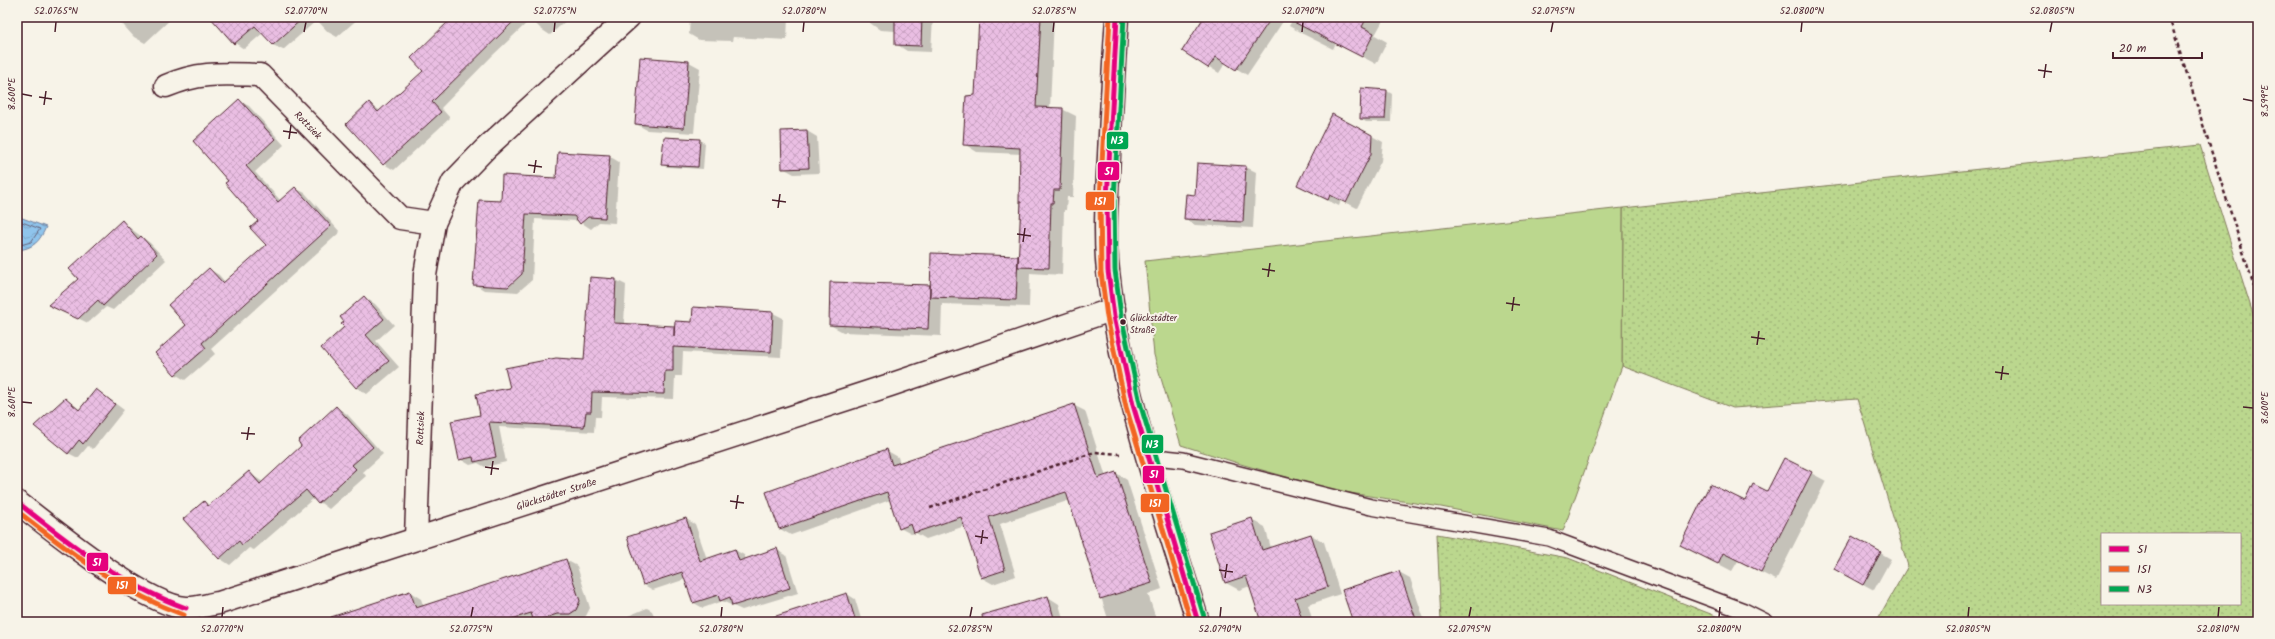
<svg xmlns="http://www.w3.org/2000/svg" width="2275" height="639" viewBox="0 0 2275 639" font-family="Kalam,sans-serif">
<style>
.grass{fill:url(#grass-dots);stroke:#827b5c;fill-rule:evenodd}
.green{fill:#bbd78e;stroke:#827b5c}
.water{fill:url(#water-waves);stroke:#73829f}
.shadow{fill:#0003}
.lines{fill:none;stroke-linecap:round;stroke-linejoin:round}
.shore{stroke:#666178;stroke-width:1}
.building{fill:url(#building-cross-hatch);stroke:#4a1f2b}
.lane-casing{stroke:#4a1f2b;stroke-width:18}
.street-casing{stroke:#4a1f2b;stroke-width:25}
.path{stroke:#4a1f2b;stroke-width:2.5;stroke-dasharray:4 3;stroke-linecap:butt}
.lane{stroke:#f7f3e8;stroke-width:15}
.street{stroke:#f7f3e8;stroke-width:22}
.bus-1-casing{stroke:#f7f3e8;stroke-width:8}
.bus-2-casing{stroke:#f7f3e8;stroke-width:8}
.bus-3-casing{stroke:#f7f3e8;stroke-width:8}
.bus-1{stroke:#e5007d;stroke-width:5}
.bus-2{stroke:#f26522;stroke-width:5}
.bus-3{stroke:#00a651;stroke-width:5}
.ticks{fill:none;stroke:#4a1f2b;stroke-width:1.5}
.bus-dot{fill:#4a1f2b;stroke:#f7f3e8;stroke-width:1.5}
.labels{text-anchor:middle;stroke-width:4;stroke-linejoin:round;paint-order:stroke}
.bus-label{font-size:9px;fill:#4a1f2b;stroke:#f7f3e8;text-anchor:start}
.street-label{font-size:10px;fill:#4a1f2b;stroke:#f7f3e8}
.line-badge{stroke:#f7f3e8;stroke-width:1.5}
.badge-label{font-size:11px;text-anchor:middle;font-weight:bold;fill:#fff}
.neatline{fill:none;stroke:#4a1f2b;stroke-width:1.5}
.ticks-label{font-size:10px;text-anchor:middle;fill:#4a1f2b}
</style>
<defs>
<pattern id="grass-dots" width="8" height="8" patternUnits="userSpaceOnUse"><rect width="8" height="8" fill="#bbd78e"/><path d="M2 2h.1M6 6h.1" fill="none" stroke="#a2b87b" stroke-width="1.8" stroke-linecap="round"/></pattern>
<pattern id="water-waves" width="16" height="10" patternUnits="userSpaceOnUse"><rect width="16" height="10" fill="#8fc4ec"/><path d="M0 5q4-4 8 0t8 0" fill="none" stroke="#7da8cb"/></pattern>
<pattern id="building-cross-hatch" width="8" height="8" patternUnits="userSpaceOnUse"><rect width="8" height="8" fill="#eabee3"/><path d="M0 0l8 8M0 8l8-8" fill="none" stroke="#caa3c3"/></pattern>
</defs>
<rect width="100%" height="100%" fill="#f7f3e8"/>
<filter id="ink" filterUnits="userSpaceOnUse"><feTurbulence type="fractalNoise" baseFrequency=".025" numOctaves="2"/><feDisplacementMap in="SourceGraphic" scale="8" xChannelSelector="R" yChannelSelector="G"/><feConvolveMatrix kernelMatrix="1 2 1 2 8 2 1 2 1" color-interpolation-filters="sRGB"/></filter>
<g filter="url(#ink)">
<path class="grass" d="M2200,145L2258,330V622H1876L1908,566L1857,399L1733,408L1622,366L1623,208ZM2102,534H2240V604H2102Z
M1437,534L1568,558L1731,622H1441Z"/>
<path class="green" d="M1623,208L1622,366L1563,531L1441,507L1337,491L1244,465L1181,445L1154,355L1145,261Z"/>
<path class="water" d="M17,216L46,227C40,241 33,249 17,250Z"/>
<path class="shadow" d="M116,17H173L145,43L134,37Z
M219,17H360L337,37L328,32L317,20L283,50L273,45L263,33L244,49L235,43L215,21Z
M459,17H570L550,35L541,29L531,19L492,56L441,108L450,118L394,170L384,164L369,104L381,111L425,71Z
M690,17H788L787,40L733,37L732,41L699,40L689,34Z
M870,17H933L931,52L907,51L896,44V31L880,30L870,23Z
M980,17H1054L1050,108L1062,109L1076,116L1073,197H1067L1066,210H1064L1062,275L1030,273L1029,307L942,304L941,336L843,332L830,325L929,286L1019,257L1021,154L977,152L964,144L976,95Z
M1205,17H1281L1284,20L1247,75L1226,62L1219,73L1183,51Z
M1294,17H1385L1375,35L1387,42L1376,64L1336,43L1333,49L1303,34L1289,26Z
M689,62L700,68L694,133L647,130L636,124Z
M1387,91L1392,94L1391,122H1366L1361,119Z
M239,101L249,106L284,145L255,172L281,201L295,188L305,193L340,232L211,349L215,354L185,380L175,374L187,325L209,269L219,275L225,282L267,245L260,221L230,181Z
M807,131L817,137L819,173L794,174L783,168Z
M1372,136L1383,142L1381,161L1357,208L1341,200L1339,206L1309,191Z
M699,140L705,143L703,169L667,167L662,164Z
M609,156L619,162L615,223L599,222L591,229L579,221L535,219L532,280L518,292L484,290L474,284L502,202Z
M1246,167L1256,172L1253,228L1195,225L1185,219Z
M122,222L150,243L166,260L113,310L106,307L88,323L50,305L79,279Z
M616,280L626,285L624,324L675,328L693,323L773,313L783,318L781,357L683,352L682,376H675L674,399L602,397L601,417H595L594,432L499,427L506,462L485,467L478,463L470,465L460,459L481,416L511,388L585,361Z
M364,297L375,304L394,325L376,341L399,367L367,394L357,388L322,348L346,327Z
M97,390L124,410L93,449L88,446L78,458L68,453L65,399L81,410Z
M1073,405L1085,411L1106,477L1116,473L1127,480L1162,589L1148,594L1157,622H1109L1070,500L1000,524L1016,576L993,584L982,578L965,526L926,539L916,533L911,534L900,528L890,500L791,535L780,529L767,493L886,450L898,457L900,464Z
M336,407L347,414L383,454L363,472L366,476L329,509L314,498L254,550L249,548L230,565L219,558L204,502L210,505L249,473L263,482L303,446Z
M1811,473L1826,481L1776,580L1738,561L1732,571L1682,545L1767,492Z
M686,519L695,524L707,559L735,550L744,555L746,560L777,550L786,555L798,593L742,610L722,601L703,608L694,603L686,579L653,590L644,585Z
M1251,519L1265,527L1271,548L1311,535L1324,542L1340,594L1308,605L1313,622H1262L1250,586L1239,590L1226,583Z
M1852,537L1891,559L1874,590L1835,569Z
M566,560L577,566L590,608L586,616L581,619L561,622H449Z
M1399,572L1410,578L1425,622H1354Z
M410,592L421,599L429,622H369Z
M847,594L855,599L862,622H804Z
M1048,597L1059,604L1064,622H1029Z
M647,608L652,611L657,622H630L628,616Z"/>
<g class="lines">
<path class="shore" d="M17,220L40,229L31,242L17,246"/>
</g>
<path class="building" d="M210,17H304L273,45L255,26L234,44Z
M453,17H518L432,102L441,112L383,165L346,124L369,102L378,112L423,71L411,58Z
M895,17H922L921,46L895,45Z
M979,17H1041L1036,107L1063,108L1060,190H1054L1053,203H1051L1049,268L1018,267L1021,202H1019L1020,148L963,145L966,96L975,95Z
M1204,17H1272L1236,70L1216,57L1208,68L1182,51Z
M1284,17H1367L1362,27L1374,33L1362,57Z
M640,57L689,61L684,128L635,124Z
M1361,88L1387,90L1385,119H1360Z
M239,99L275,139L246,166L278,202L295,187L331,226L202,343L206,348L175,375L155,353L186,325L168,305L209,268L223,283L266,245L250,228L258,221L225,183L228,181L193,141Z
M1332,114L1372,135L1371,154L1346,203L1330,195L1328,200L1297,185Z
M807,130L809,168L782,169L781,131Z
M664,137L700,139L698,167L661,165Z
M558,152L610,155L605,218L588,217L580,224L574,216L526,214L522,274L508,287L473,285L479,200L501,201L502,175L556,178Z
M1197,163L1246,166L1243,222L1184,219L1186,194L1195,195Z
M122,220L138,239L141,236L157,254L103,306L98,300L78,319L48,305L78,279L69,269Z
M931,253L1018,256L1016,300L930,297Z
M590,277L616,279L614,323L674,326V336L675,321L692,322L693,307L773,312L771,352L673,347V371H665L664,394L592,392L591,412H586L584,427L489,422L496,457L474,462L473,457L459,460L451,421L480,415L476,394L510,388L505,368L556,358L584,360Z
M830,282L930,285L928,329L829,325Z
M364,296L384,319L366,335L389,361L356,388L321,348L344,327L341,324L344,322L340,317Z
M96,389L115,404L83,444L79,440L68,454L34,426L65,398L79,410Z
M1074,404L1098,478L1116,472L1152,583L1100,599L1066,492L989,517L1005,570L981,578L961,517L914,533L911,524L899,529L887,492L779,529L766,492L887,449L892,465Z
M336,406L373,447L352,465L356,469L318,504L306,490L242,545L239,541L219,559L183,519L204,501L208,506L249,471L260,484L301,446L298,441Z
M1784,458L1812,472L1761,572L1723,553L1718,564L1680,545L1710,484L1745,501L1753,484L1767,491Z
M686,518L700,561L735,549L739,561L777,548L790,588L732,606L730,597L720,601L718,595L693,603L682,572L643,585L627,537Z
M1252,518L1262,550L1311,534L1328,587L1295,598L1303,622H1261L1246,576L1225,583L1209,532Z
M1852,536L1881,552L1863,585L1834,569Z
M566,559L580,601L576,610L570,614H557L534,622L531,613L502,622H332L331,617L410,591L416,608Z
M1399,571L1417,622H1353L1342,590Z
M847,593L856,622H774L773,617Z
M1048,596L1055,622H983L982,615Z"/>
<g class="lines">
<defs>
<path id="lane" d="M1146,456L1183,460L1371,507L1549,538L1744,611L1766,622"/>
<g id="street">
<path d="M1117,17C1114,63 1111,110 1109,156C1107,194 1104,233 1108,271C1121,392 1163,507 1198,622"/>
<path id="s1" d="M166,86C201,71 224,74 260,75L400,218L434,223"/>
<path id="s2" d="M17,502C53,529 144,605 186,608C196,609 209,604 219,603L890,385L1114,309"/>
<path id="s3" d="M416,538L425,275L434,223L453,182L485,149L629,17"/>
</g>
</defs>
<use href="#lane" class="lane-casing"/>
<use href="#street" class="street-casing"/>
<path class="path" d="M2169,17L2258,299
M17,117L20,120
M930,508L1095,452L1120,454"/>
<use href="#lane" class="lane"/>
<use href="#street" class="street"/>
<defs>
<path id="bus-1" d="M1117,17L1107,199L1108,271L1114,316L1133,405L1198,622
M17,502C70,544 122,585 186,608"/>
<path id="bus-2" d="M1110,17L1100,199L1101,272L1107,317L1126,407L1191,622
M17,511C70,552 120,592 184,615"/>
<path id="bus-3" d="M1124,17L1114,199L1115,270L1121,315L1140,403L1205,620"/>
</defs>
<use href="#bus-1" class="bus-1-casing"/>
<use href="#bus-2" class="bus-2-casing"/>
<use href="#bus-3" class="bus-3-casing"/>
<use href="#bus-1" class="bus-1"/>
<use href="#bus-2" class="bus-2"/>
<use href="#bus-3" class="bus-3"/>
</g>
</g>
<path class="ticks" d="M55,32L56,22M304,32L306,22M554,32L555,22M803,32L804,22M1053,32L1054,22M1302,32L1303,22M1551,32L1553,22M1801,32L1802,22M2050,32L2052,22M2038,70L2052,72M2044,78L2046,64M22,94L32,96M39,97L52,99M2243,99L2253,101M44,105L46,91M283,131L297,133M289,139L291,125M528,165L542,167M534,173L536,160M772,200L786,202M778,208L780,194M1017,234L1031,236M1023,242L1025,228M1262,269L1275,271M1268,277L1270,263M1506,303L1520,305M1512,311L1514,297M1751,337L1765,339M1757,345L1759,331M1995,372L2009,374M2001,380L2003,366M22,402L32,403M2243,407L2253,408M241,433L255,434M247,440L249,427M485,467L499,469M491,475L493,461M730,501L744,503M736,509L738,495M975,536L988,538M981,544L983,530M1219,570L1233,572M1225,578L1227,564M222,617L223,607M471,617L473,607M721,617L722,607M970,617L972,607M1220,617L1221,607M1469,617L1471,607M1719,617L1720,607M1968,617L1969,607M2218,617L2219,607"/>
<circle class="bus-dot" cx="1123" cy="322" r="3.5"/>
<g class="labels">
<g class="bus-label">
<text x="1130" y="321">Glückstädter<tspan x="1130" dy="12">Straße</tspan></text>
</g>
<g class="street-label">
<text dy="4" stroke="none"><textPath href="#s1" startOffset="165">Rottsiek</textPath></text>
<text dy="4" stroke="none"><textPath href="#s3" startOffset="110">Rottsiek</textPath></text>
<text dy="4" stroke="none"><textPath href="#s2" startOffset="589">Glückstädter Straße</textPath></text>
</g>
</g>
<g class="line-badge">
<rect x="1106" y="131" width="23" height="19" rx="4" fill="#00a651"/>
<rect x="1097" y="161" width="23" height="20" rx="4" fill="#e5007d"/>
<rect x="1085" y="191" width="30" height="20" rx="4" fill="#f26522"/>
<rect x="1141" y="434" width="23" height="20" rx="4" fill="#00a651"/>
<rect x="1142" y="465" width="23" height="19" rx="4" fill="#e5007d"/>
<rect x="1140" y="493" width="30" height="20" rx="4" fill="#f26522"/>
<rect x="86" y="552" width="23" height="20" rx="4" fill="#e5007d"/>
<rect x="107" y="576" width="30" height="19" rx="4" fill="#f26522"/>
</g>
<g class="badge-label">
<text x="1117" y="144">N3</text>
<text x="1109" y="175">51</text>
<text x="1100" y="205">151</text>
<text x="1152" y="448">N3</text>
<text x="1154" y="478">51</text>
<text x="1155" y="507">151</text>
<text x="97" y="566">51</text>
<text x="122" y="589">151</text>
</g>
<rect width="2275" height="639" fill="none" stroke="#f7f3e8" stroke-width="44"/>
<rect x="2101" y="533" width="140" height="72" fill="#f7f3e8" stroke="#b29e9c"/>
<rect x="2109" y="546" width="20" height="6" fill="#e5007d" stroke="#b29e9c"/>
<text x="2137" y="553" font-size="12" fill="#4a1f2b">51</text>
<rect x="2109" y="566" width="20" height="6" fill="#f26522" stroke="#b29e9c"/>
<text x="2137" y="573" font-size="12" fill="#4a1f2b">151</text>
<rect x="2109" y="586" width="20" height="6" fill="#00a651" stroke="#b29e9c"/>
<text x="2137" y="593" font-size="12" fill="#4a1f2b">N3</text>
<path d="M2113 52v6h89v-6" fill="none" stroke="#4a1f2b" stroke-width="2"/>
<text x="2119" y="52" font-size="12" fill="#4a1f2b" stroke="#f7f3e8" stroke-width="3" paint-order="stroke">20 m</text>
<rect x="22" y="22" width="2231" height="595" class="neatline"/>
<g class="ticks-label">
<text x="56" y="14">52.0765°N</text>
<text x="306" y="14">52.0770°N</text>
<text x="555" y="14">52.0775°N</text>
<text x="804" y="14">52.0780°N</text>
<text x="1054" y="14">52.0785°N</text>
<text x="1303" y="14">52.0790°N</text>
<text x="1553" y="14">52.0795°N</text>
<text x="1802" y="14">52.0800°N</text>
<text x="2052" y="14">52.0805°N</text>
<text transform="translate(11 94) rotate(-90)" y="4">8.600°E</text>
<text transform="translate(2264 101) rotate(-90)" y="4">8.599°E</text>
<text transform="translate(11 402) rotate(-90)" y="4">8.601°E</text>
<text transform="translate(2264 408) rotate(-90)" y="4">8.600°E</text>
<text x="222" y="632">52.0770°N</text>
<text x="471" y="632">52.0775°N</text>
<text x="721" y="632">52.0780°N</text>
<text x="970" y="632">52.0785°N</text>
<text x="1220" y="632">52.0790°N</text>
<text x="1469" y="632">52.0795°N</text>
<text x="1719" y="632">52.0800°N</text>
<text x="1968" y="632">52.0805°N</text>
<text x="2218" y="632">52.0810°N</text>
</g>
</svg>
